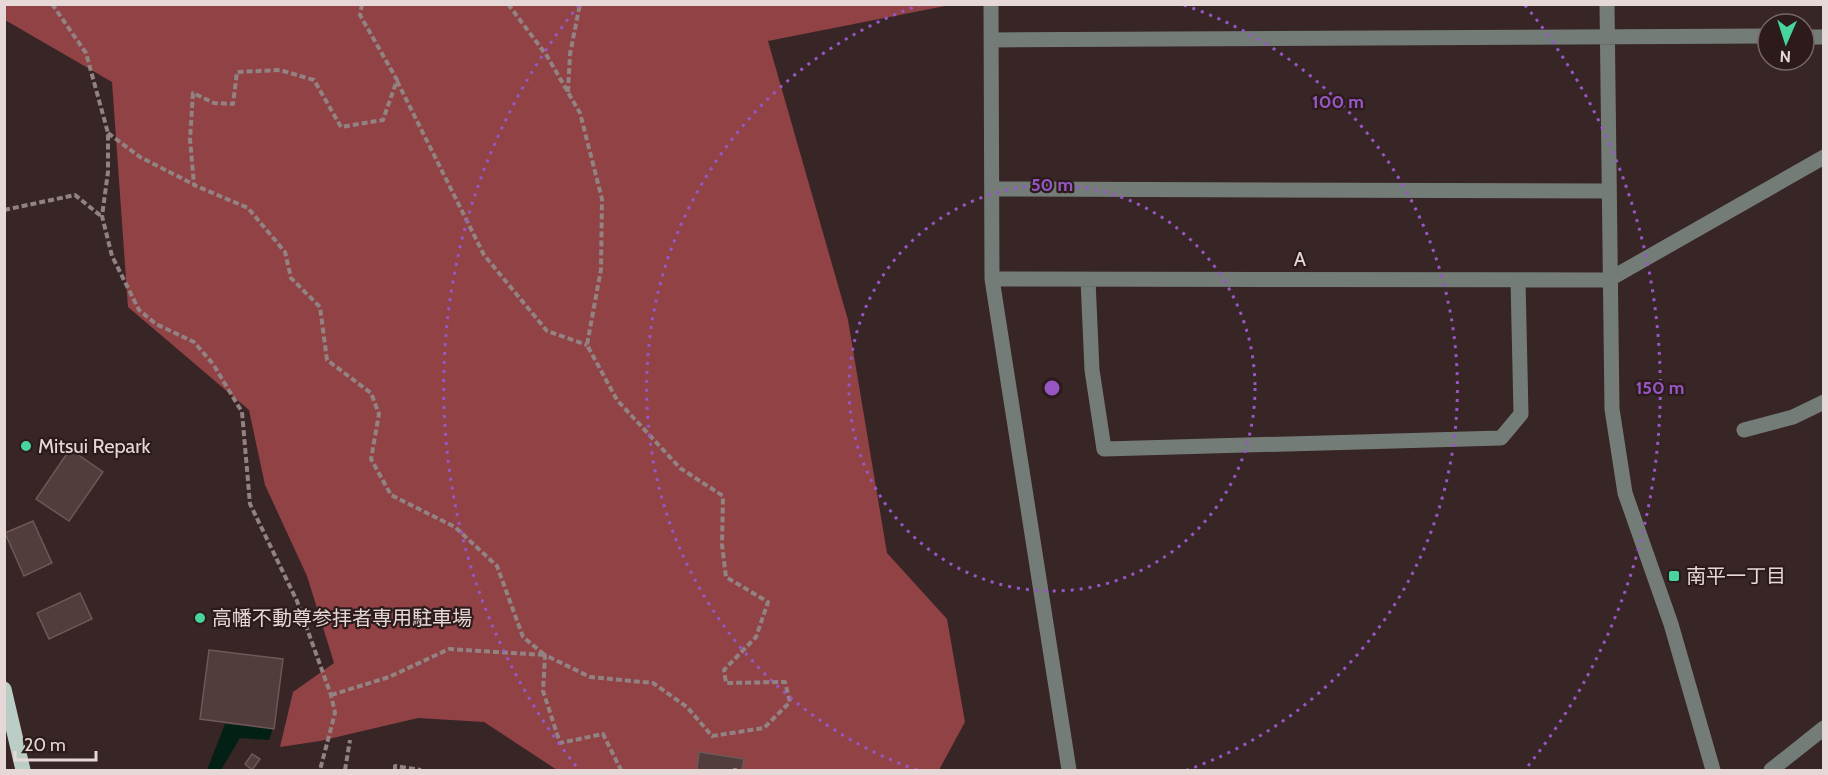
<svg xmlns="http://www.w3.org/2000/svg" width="1828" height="775" viewBox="0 0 1828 775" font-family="Cabin,'Noto Sans JP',sans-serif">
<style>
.forest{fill:#914245}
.water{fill:#032015}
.building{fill:#513d3c;stroke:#6e5858;stroke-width:1.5}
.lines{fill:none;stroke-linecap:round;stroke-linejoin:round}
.path{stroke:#928282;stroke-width:4;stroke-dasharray:6 3;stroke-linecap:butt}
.minor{stroke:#737c77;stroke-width:15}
.major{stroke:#bbcec5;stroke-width:15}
.ring{fill:none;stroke:#9657c5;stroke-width:3;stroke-dasharray:3 6}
.poi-dot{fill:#47d49d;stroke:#2d1b1b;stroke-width:2}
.labels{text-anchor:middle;stroke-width:4.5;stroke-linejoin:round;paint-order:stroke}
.street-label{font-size:20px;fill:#e5d8d7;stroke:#2d1b1b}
.poi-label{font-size:20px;fill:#e5d8d7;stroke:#2d1b1b;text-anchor:start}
.centre{fill:#9657c5;stroke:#2d1b1b;stroke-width:3}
.ring-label{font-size:18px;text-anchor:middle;font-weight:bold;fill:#9657c5;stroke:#2d1b1b;stroke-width:4.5;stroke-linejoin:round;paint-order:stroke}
</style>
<rect width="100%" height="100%" fill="#382525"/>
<path class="forest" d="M5,4L950,5L768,41L848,320L887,553L947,619L965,722L939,770H557L484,722L418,718L320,741L280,747L293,692L334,663L307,576L265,485L249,410L128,307L112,82L5,20Z"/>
<path class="water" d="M225,724L273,728L269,740L240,738L221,770H207Z"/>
<path class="building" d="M70,449L103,472L69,521L36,499Z
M33,521L52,563L24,576L5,533Z
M80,593L92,619L49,639L37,613Z
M209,650L283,659L274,729L200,719Z
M699,752L744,759L742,770H697Z
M252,754L260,759L252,770L245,764Z"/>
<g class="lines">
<path class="path" d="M52,4L86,53L108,133V172L102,216L112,256L139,310L156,324L194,342L213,364L242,412L250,504L297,601L331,695L335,713L320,770
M362,4L360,15L397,80L383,120L341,127L314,80L280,70L237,72L233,104L214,103L193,93L190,139L194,185L248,208L285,252L291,278L320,307L327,360L371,393L379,414L371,459L391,495L455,527L497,566L523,637L545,655
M508,4L547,56L580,113L602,199L601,269L587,345L617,400L680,468L723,496L722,545L726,577L768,602L756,637L724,670L726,683L785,682L790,702L764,728L712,736L687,707L653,683L590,677L545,655L543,691L560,743L603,734L621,770
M397,81L484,255L547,331L587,345
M568,92L570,54L580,4
M108,133L140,157L193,184
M4,210L75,195L101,216
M331,695L389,677L449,649L544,655
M345,770L350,740
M395,770V766L421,770
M733,770H737"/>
<path class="minor" d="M991,4L992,279L1069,770
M1607,4L1612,409L1625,493L1671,624L1713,770
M1804,37H1824
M991,40L1768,36
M992,189L1608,191
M992,279L1608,280L1824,157
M1088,280L1092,370L1104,449L1501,438L1521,414L1518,280
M1744,430L1793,417L1824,402
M1771,770L1824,728"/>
<path class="major" d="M4,689L23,770"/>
</g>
<g class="ring">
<circle cx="1052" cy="388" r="203"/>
<path d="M917 770A405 405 0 0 1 920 5M1184 5A405 405 0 0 1 1187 770"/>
<path d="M576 766A608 608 0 0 1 579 5M1525 5A608 608 0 0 1 1528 766"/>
</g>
<g class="poi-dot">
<circle cx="26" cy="446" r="6"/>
<rect x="1668" y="570" width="12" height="12" rx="3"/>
<circle cx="200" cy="618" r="6"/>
</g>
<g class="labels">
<g class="street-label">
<text x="1300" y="266">A</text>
</g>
<g class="poi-label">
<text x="38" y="453">Mitsui Repark</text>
<text x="1686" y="583">南平一丁目</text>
<text x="212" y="625">高幡不動尊参拝者専用駐車場</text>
</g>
</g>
<circle cx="1052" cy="388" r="9" class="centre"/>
<g class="ring-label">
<text x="1338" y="108">100 m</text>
<text x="1052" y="191">50 m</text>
<text x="1660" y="394">150 m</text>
</g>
<rect width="1828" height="775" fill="none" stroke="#e5d8d7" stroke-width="12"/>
<g transform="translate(1786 42) rotate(183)"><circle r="28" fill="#2d1b1b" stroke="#776766" stroke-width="1.5"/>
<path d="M0-4.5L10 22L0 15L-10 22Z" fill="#47d49d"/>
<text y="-9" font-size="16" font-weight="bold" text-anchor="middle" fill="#e5d8d7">N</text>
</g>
<path d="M15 751v9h81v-9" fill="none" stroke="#e5d8d7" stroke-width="3"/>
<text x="24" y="751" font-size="18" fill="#e5d8d7" stroke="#2d1b1b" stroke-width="4.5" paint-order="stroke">20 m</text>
</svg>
